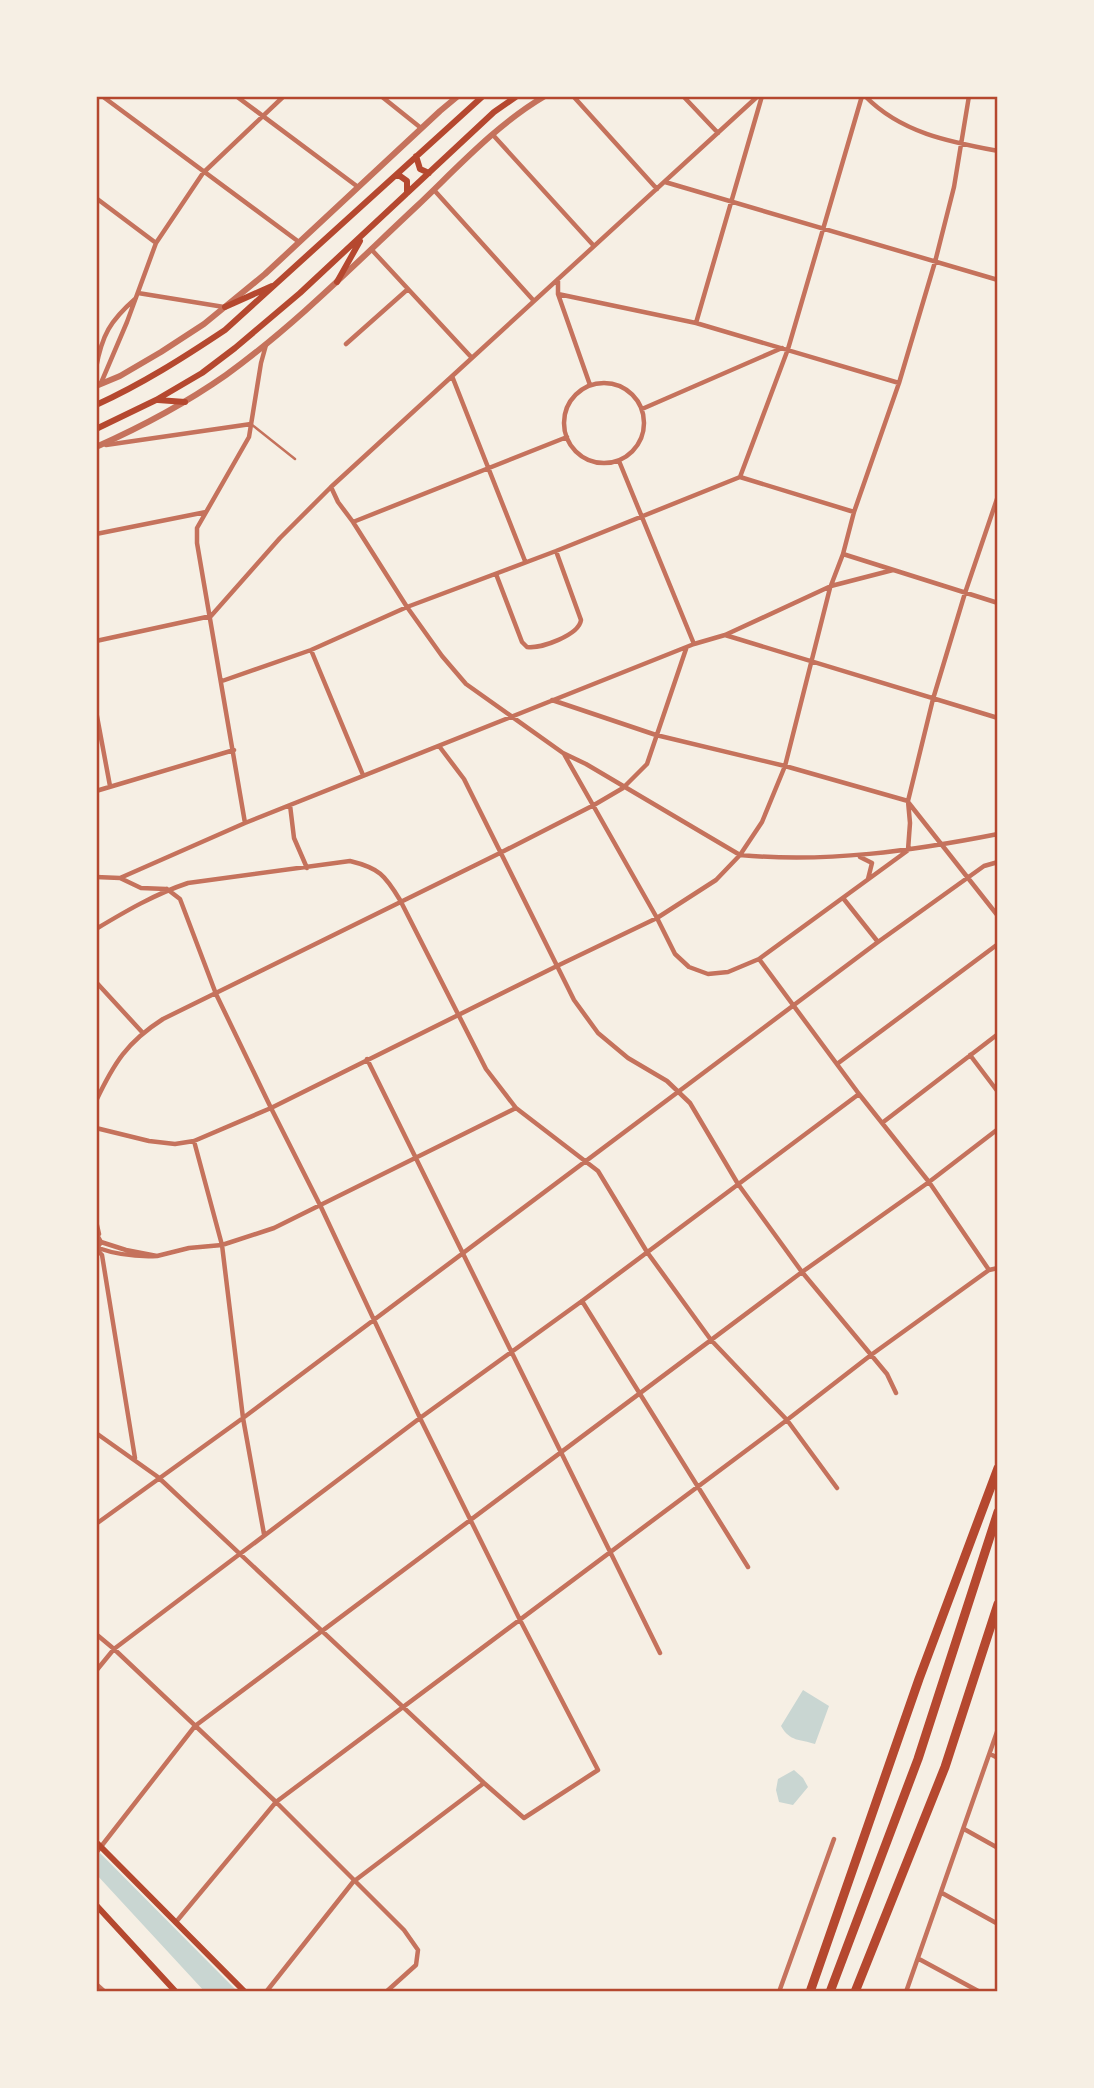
<svg xmlns="http://www.w3.org/2000/svg" width="1094" height="2088" viewBox="0 0 1094 2088" font-family="'Source Sans 3',sans-serif">
<style>
.water{fill:#c9d6d2}
.lines{fill:none;stroke-linecap:round;stroke-linejoin:round}
.service{stroke:#c5725c;stroke-width:2.5}
.minor{stroke:#c5725c;stroke-width:4.5}
.tertiary{stroke:#c5725c;stroke-width:6}
.secondary{stroke:#b5482f;stroke-width:6}
.motorway{stroke:#b5482f;stroke-width:9}
.neatline{fill:none;stroke:#b5482f;stroke-width:2.5}
</style>
<rect width="100%" height="100%" fill="#f6efe4"/>
<path class="water" d="M803,1690L829,1706L815,1744C800,1739 790,1742 781,1726Z
M794,1770L803,1778L808,1787L793,1805L779,1802L776,1790L778,1779Z
M96,1849L238,1992H205L96,1874Z"/>
<g class="lines">
<path class="service" d="M251,424L295,459"/>
<path class="minor" d="M102,96L299,242
M236,96L358,187
M381,96L421,128
M573,96L657,189
M683,96L718,133
M865,96C901,133 950,142 998,151
M493,135L594,246
M665,182L998,280
M434,190L534,301
M96,198L156,243
M371,249L472,358
M558,279V294L696,323L899,383
M138,293L224,307
M558,294L590,385
M696,323L762,96
M346,344L408,289
M96,368C102,335 110,321 135,299
M452,376L525,561
M564 423a40 40 0 1 1 80 0a40 40 0 1 1-80 0Z
M101,383L127,322L156,243L203,173L284,96
M642,409L782,348
M106,445L251,424
M619,461L694,644
M740,477L788,349L862,96
M331,487L338,502L353,522L407,607L442,656L466,684L563,753L586,764L740,855C827,863 912,851 998,834
M353,522L567,437
M96,534L206,512
M843,554L998,603
M496,574L522,642L527,647C541,649 579,635 581,620L556,551
M725,635L998,718
M96,641L211,616L280,538L331,487L758,96
M311,650L363,775
M222,681L311,650L407,607L556,551L740,477L854,512
M552,700L656,735L785,766L908,801
M96,711L110,786
M439,746L464,779L574,1000L598,1033L628,1058L667,1081L690,1103L738,1184L802,1272L887,1374L896,1393
M564,754L657,918L675,954L689,967L708,974L728,972L759,959L907,851
M96,791L234,750
M908,802L998,916
M290,805L294,838L307,868
M245,823L197,543V528L249,437L261,363L266,345
M908,850L910,823L908,801L933,699L965,593L998,496
M860,857L872,863L868,879
M96,877L120,878L141,888L166,889
M120,878L245,823L694,644L725,635L831,586L893,570
M843,898L878,942
M96,929C126,911 155,894 188,883L350,861C379,868 385,875 400,900L486,1069L516,1108L598,1171L647,1252L711,1340L787,1420L837,1488
M759,959L859,1094L929,1182L989,1270
M96,982L142,1032
M970,1055L998,1092
M367,1059L660,1653
M837,1064L998,944
M96,1101C114,1063 127,1042 163,1019L500,853L594,805L623,788L647,764L686,649
M882,1123L998,1034
M96,1128L149,1141L175,1144L194,1141L271,1108L557,966L657,918L716,880L740,855L762,822L785,766L830,588L843,554L854,512L899,383L935,262L954,187L969,96
M194,1141L222,1245L243,1418L264,1534
M96,1221L99,1234
M96,1233L101,1242L96,1250
M98,1248C118,1255 136,1257 157,1256L126,1250L101,1242
M97,1250L102,1255L135,1458
M157,1256L189,1248L222,1245L274,1228L516,1108
M582,1301L748,1567
M96,1433L158,1477L484,1783L524,1818L598,1770L520,1620L420,1418L321,1207L271,1108L216,994L180,899L167,889
M96,1524L243,1418L878,942L984,866L998,862
M96,1634L114,1649L276,1802L404,1930L418,1950L416,1965L386,1992
M96,1671L114,1649L420,1418L582,1301L859,1094
M990,1754L998,1758
M964,1829L998,1848
M96,1853L195,1726L802,1272L929,1182L998,1129
M942,1893L998,1924
M176,1922L276,1802L787,1420L871,1355L989,1270L998,1268
M919,1959L980,1992
M96,1984L105,1992
M266,1992L353,1882L484,1783
M779,1992L834,1839
M906,1992L998,1729"/>
<path class="tertiary" d="M96,386L120,376L161,352L204,324L265,274L440,111L458,96
M96,447C141,427 186,403 226,375C295,325 355,264 417,206C457,168 497,124 545,96"/>
<path class="secondary" d="M416,156L420,169L429,173
M395,176H400L407,181V193
M337,282L360,241
M225,307L272,286
M158,400L185,402
M96,405C142,384 183,358 225,330L483,96
M96,429L156,400L202,373L235,348L300,293L494,112L517,96
M96,1842L245,1992
M96,1905L176,1992"/>
<path class="motorway" d="M810,1992L919,1679L998,1468
M830,1992L918,1759L998,1512
M855,1992L945,1767L998,1604"/>
</g>
<rect width="1094" height="2088" fill="none" stroke="#f6efe4" stroke-width="196"/>
<rect x="98" y="98" width="898" height="1892" class="neatline"/>
</svg>
